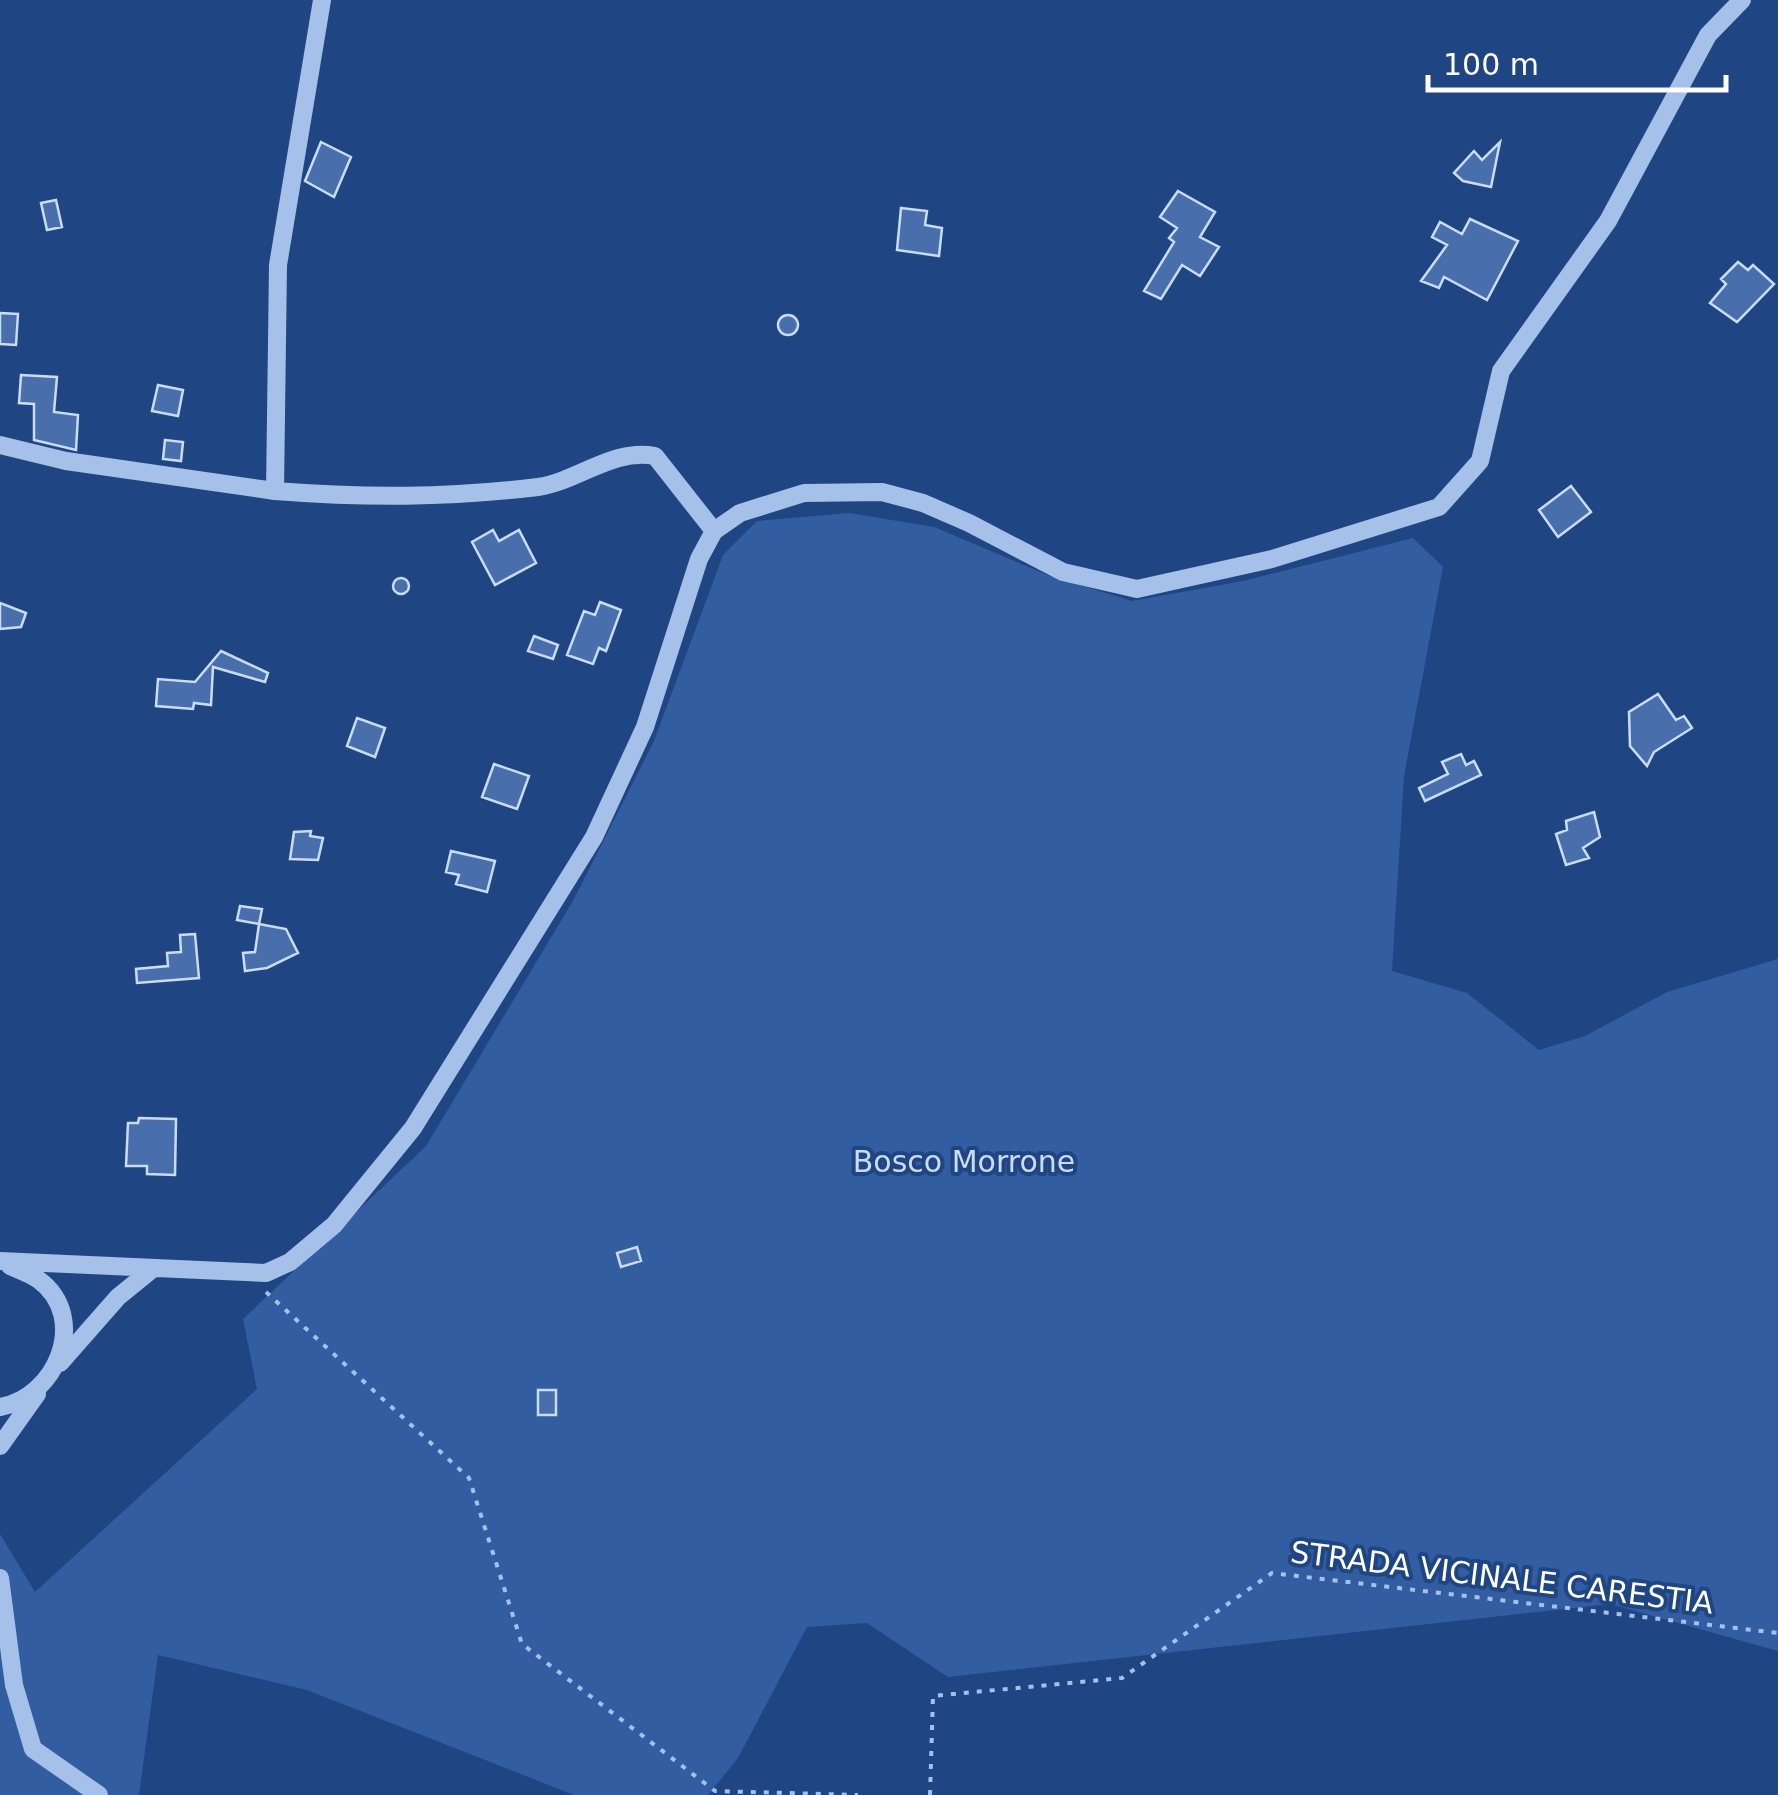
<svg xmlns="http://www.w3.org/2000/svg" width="1778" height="1795" viewBox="0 0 1778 1795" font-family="'DejaVu Sans',sans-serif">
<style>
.green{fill:#335da1}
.building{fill:#486fab;stroke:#cadbf7;stroke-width:2.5}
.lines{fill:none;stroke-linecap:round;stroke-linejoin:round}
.path{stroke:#a5c0e9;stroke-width:4;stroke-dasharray:5 8;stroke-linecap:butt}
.minor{stroke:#a5c0e9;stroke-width:18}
.labels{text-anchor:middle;stroke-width:8;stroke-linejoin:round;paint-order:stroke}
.park-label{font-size:30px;fill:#cadbf7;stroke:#1f4582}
.street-label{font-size:30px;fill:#fff;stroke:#1f4582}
</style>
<rect width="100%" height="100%" fill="#1f4582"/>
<path class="green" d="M849,513L934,527L1050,576L1132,601L1243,581L1413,538L1443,567L1404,776L1392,971L1467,993L1539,1050L1585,1036L1667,992L1778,959V1651L1610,1604L948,1677L867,1623L807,1627L738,1758L708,1795H574L307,1690L158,1655L139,1795H0V1534L35,1592L257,1389L243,1319L426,1146L574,899L654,741L723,555L757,521Z"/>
<path class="building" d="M321,142L351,157L334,197L305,181Z
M1500,142L1491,187L1463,181L1454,173L1474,151L1482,160Z
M1178,191L1215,212L1200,237L1219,247L1200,276L1182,265L1161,299L1144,291L1174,242L1169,238L1177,228L1160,217Z
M56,200L62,227L47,230L41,203Z
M901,208L927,211L925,225L942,228L939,256L897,250Z
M1470,219L1518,241L1487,300L1444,277L1439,288L1421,281L1447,245L1432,237L1440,222L1462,234Z
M1738,262L1748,270L1753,265L1774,284L1737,322L1710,303L1726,284L1721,279Z
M0,313L18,314L16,345L0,344Z
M778 325a10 10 0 1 1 20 0a10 10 0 1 1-20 0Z
M21,375L57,377L54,412L78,415L76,450L34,440V404L19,403Z
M158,385L183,390L178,416L152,411Z
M165,440L183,442L181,461L163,459Z
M1571,486L1591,512L1558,537L1539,510Z
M493,530L499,541L519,530L536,563L495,585L472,542Z
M393 586a8 8 0 1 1 16 0a8 8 0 1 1-16 0Z
M600,602L621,610L606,651L599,648L593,664L567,655L584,611L595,615Z
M0,603L26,613L21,627L0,629Z
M534,636L558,645L553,659L528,651Z
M221,651L268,673L265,682L213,667L211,705L194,703L193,709L156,706L158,679L195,682Z
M1658,694L1676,720L1684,716L1692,728L1654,752L1647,766L1630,746L1629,712Z
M357,718L385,728L375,757L347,746Z
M1461,754L1466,765L1474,761L1481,775L1425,801L1419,788L1448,774L1442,762Z
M494,764L529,776L517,809L482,797Z
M1594,812L1600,837L1583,848L1589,858L1566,865L1556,834L1567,830L1566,821Z
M311,831L310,836L323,838L318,860L290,859L294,832Z
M451,851L495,861L487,892L456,884L459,875L446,872Z
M240,906L262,909L259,924L237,920Z
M259,924L286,929L298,953L267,968L245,971L243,953L255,952Z
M195,934L199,978L137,983L136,969L168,966L167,953L181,952L180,935Z
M139,1118L176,1119L175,1175L147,1174V1166H126L128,1123H138Z
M637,1247L641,1261L621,1267L617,1253Z
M538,1390H556V1415H538Z"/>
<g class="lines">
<path class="path" d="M266,1292L469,1478L522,1644L715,1791L858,1795
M930,1795L933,1696L1122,1678L1272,1573L1778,1633"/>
<path class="minor" d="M322,0L278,265L275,491C366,498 446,498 538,487C579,481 612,448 655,456L714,531
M0,445L66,461L275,491
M0,1261L266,1273L290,1262L334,1225L413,1128L594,837L645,727L699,559L714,531L740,513L804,493L882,492L923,503L969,523L1063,572L1137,589L1272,559L1439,507L1480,461L1501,371L1608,221L1708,35L1742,0
M60,1363L118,1297L150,1271
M0,1407C56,1398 90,1318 39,1280C31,1274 19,1270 10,1266
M0,1446L37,1394
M0,1578L14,1685L33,1749L99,1795"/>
</g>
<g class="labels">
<g class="park-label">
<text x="964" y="1172">Bosco Morrone</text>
</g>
<g class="street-label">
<text transform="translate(1502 1578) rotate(7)" y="10">STRADA VICINALE CARESTIA</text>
</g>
</g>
<path d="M1428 75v15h298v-15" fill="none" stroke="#ffffff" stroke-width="5"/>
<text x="1443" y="75" font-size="30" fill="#ffffff" stroke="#1f4582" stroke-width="8" paint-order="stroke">100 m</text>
</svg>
